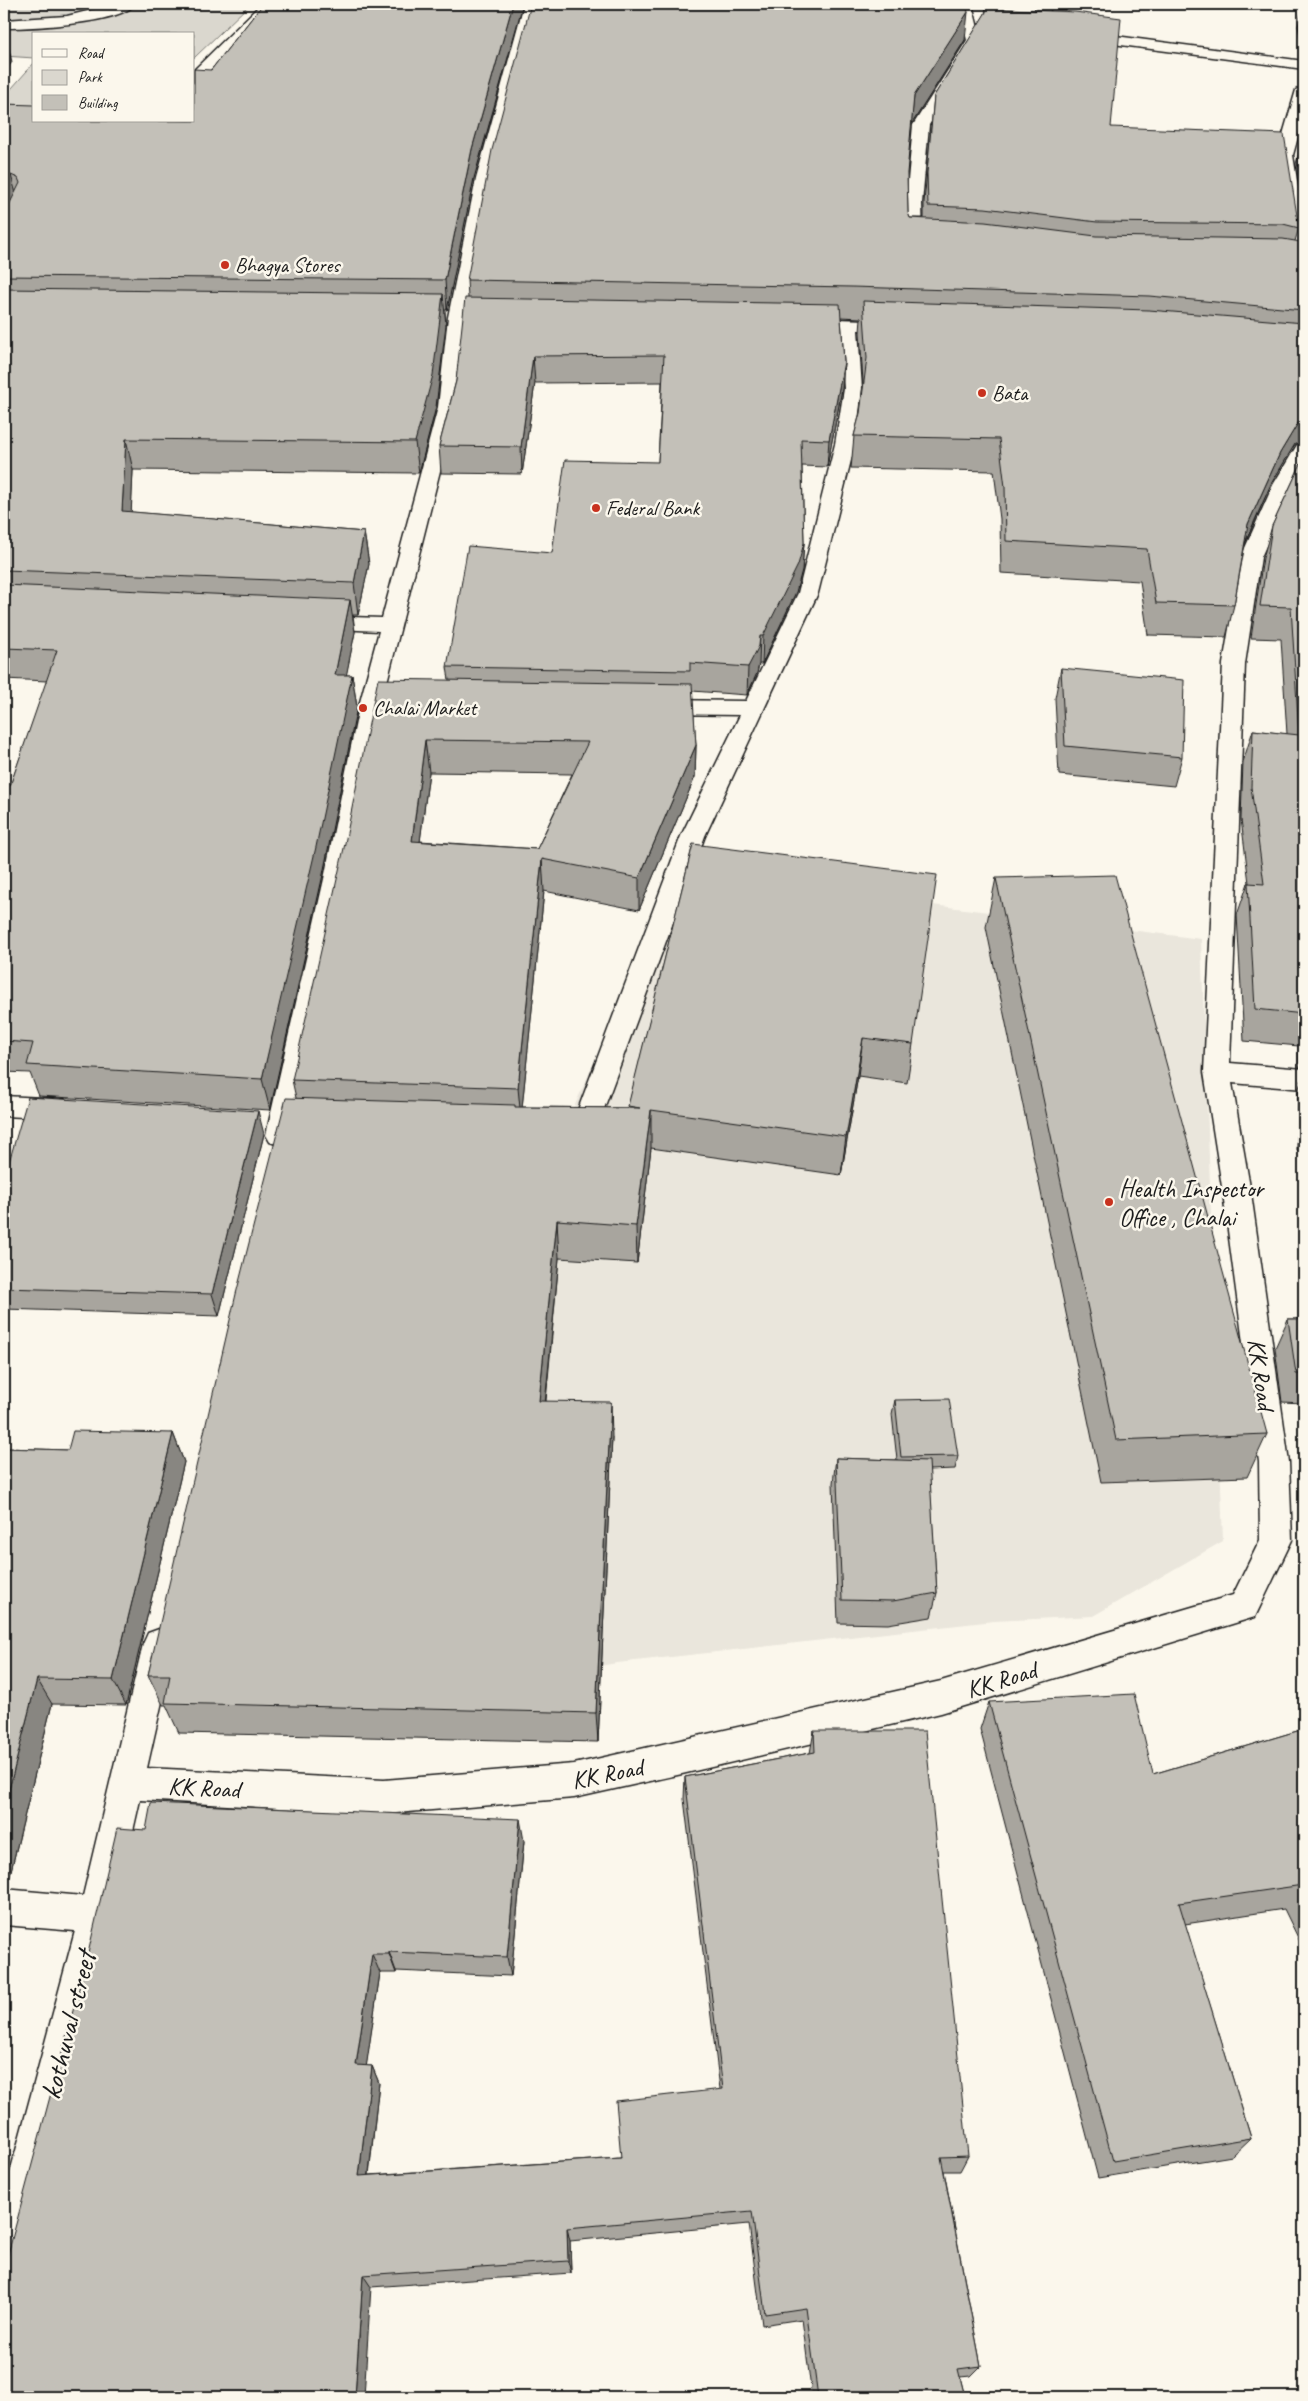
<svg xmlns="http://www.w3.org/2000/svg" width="1308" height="2401" viewBox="0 0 1308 2401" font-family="Caveat,sans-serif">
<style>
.built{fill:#eae6dc}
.green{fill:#dad7ce;stroke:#7b7a75}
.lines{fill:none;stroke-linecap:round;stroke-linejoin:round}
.minor-casing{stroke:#1c1c1c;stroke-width:3}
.minor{fill:#fbf7ec;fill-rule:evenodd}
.wall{fill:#a8a59e;stroke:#1c1c1c;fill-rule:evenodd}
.shaded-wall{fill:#888681;stroke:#1c1c1c}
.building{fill:#c3c0b8;stroke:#1c1c1c;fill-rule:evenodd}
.poi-dot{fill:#c8321e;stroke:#fbf7ec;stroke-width:2}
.labels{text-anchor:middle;stroke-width:5;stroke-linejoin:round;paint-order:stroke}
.far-poi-label{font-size:21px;fill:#1c1c1c;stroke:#fbf7ec;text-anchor:start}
.poi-label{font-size:25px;fill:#1c1c1c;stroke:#fbf7ec;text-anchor:start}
.street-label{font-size:25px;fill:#1c1c1c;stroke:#fbf7ec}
.near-street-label{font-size:30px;fill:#1c1c1c;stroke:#fbf7ec}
</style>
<rect width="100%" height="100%" fill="#fbf7ec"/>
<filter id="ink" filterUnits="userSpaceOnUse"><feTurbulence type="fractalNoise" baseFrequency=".02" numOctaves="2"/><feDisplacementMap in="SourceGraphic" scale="10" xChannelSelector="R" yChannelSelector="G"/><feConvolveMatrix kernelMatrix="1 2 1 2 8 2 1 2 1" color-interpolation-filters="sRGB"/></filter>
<g filter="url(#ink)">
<path class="built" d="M679,873L1201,939L1223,1541L1093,1616L994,1621L617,1663L377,1704L557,1145Z"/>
<path class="green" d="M4,4H250L194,58V34H34V58L4,56Z
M34,63V121L4,151V97Z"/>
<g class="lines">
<defs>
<path id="minor" d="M116,4H135C120,24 29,28 4,28V20L67,16Z
M261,4H276L199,81L194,82V70Z
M524,4H538L492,179L466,317L456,407L382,702L348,879L292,1135L288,1142L279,1145L270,1142L266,1135L324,879L360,702L379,631L317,628L310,626L306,622L310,618L317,616L382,618L438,407L448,317L476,179Z
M958,4H972L981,40L929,125L922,203L923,238L933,239L935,243L933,247C925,249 917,249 909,247L907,243L906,203L913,125L967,40Z
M1035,4H1049L1051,19L1063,29L1304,61V69L1059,37C1042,33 1037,19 1035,4Z
M1304,85V115L1293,155L1304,226V283L1298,282L1295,278L1277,155L1296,90Z
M804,318L898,321L904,322L907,326L904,330L898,331L858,330L862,389L855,444L818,593L705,836L595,1133L591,1140L582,1143L563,1140L559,1133L563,1126L573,1123L681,836L740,715L655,714L647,712L644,707L647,702L655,700L746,701L798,593L835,444L844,389L840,329L798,327L795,323L798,319Z
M1304,443V465L1293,485L1261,557L1245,664L1230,1063L1304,1069V1089L1232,1083L1251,1193L1289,1462L1292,1540L1255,1617L941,1713L682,1774L574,1798L384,1814L140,1800L99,1981L24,2266L18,2280L4,2286V2195L75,1931L4,1925V1889L83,1896L143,1644L148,1633L159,1629L170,1633L175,1644L147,1768L384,1780L574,1764L941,1681L1233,1595L1260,1540L1259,1462L1223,1193L1204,1072L1223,664L1241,557L1273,485L1297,445Z
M4,1096L63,1099L72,1102L76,1109L72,1116L63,1119L4,1116Z"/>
</defs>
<use href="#minor" class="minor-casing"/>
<use href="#minor" class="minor"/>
</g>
<path class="wall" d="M263,4H523L474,178L447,310H445L446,325L436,407L419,473L133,470L131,512L364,532L369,564L358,615H353L355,632L346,675H352L357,707L322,879L270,1110L39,1096L30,1073L4,1072V786H10L47,681L4,679V104L194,121L211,70Z
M1304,4V56L1298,26Z
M986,8L1111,127L1299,228L1295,241L1304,252V442L1295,444L1271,484L1245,544L1234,605L1226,637L1148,635L1140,581L1001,573L1000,519L994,471L851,468L854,436L860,413L863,383L860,332L861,318L841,317L844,362L842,389L827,467L802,466L804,543L802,570L796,592L762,664H759L757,673L747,695L692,691L696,745L695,777L639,910L544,891L522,1107L628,1108L693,844L913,1044L907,1083L858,1076L841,1175L651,1148L637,1263L559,1258L546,1401L612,1437L598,1742L179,1733L166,1705H163L148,1675L296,1098L292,1080L449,680L447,667L552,553L658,462L662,382L535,383L522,474L441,473L439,446L456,381L468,298L467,280L965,40L911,124L907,173L908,213L910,218H924V203L934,96L985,14ZM429,772L572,774L537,849L420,841Z
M1304,135V215L1296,164Z
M1304,457V1068L1299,1067V1046L1244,1041L1237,915L1248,883H1249L1241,819L1243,762L1253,730L1287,734L1281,639L1251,638L1263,558L1272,526Z
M1061,668L1182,757L1174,786L1059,775L1055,698Z
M996,878L1267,1434L1247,1477L1101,1482L986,927Z
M1304,1075V1152L1297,1151L1298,1090Z
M264,1134L219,1316L4,1309V1179Z
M1288,1319H1304V1403L1282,1402L1275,1348Z
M895,1400L958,1456L955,1469L929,1470L937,1593L931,1617L888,1624L838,1623L833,1483L836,1458L897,1460L892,1414Z
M173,1433L184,1462L126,1705L52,1704L7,1887L4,1888V1448L68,1450Z
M989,1702L1153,1774L1304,1729V1950L1284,1909L1185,1924L1251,2138L1232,2156L1098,2178L980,1729Z
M814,1731L968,2156L960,2171H944L981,2366L971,2376L960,2377L965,2397H812L802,2319L762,2325L749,2224L570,2241L571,2273L371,2287L8,2254L146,1830L524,1841L511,1976L396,1971V1973H380L366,2066H372L379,2083L369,2175L620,2158L720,2089L684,1799L685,1777L810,1753Z"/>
<path class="shaded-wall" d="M513,4H523L474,178L447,310L445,280L472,149Z
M968,12L965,40L911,125L914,96Z
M5,33L12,62L4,73V35Z
M11,175L19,205L4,222V178Z
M443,294L446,325L436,407L419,473L415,442Z
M533,356L535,383L522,474L521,447Z
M844,362L842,389L827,467L829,440Z
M1304,413V442L1295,444L1271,484L1239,556L1248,524L1280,453Z
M126,439L133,470L130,542L122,511Z
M364,532L369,564L358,615L354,583Z
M804,543L802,570L796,592L762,664L763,636Z
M350,600L355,632L340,707L335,675Z
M760,636L759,664L757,673L747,695L748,667Z
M352,675L357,707L322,879L270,1110L262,1079Z
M425,740L429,772L416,873L412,841Z
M696,745L695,777L639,910V878Z
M542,859L544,891L521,1118L518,1088Z
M863,1038L858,1076L841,1175L846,1137Z
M651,1110V1148L637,1263L636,1226Z
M258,1111L264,1134L219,1316L212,1294Z
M557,1220L559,1258L542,1436L539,1401Z
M611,1402L612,1437L598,1742L596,1713Z
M173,1433L184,1462L126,1705L113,1680Z
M37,1679L52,1704L7,1887L4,1883V1809Z
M520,1819L524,1841L511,1976L507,1957Z
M389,1952L396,1971V1973L389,1954Z
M372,1954L380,1973L364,2082L356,2065Z
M372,2066L379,2083L367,2190L359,2176Z
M567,2228L570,2241L571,2273L568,2261Z
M363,2275L371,2287L364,2397H355Z"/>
<path class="building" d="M263,4H513L472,149L445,280L4,276V215L20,183L18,178L11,175L4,178V104L34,105V121H194V69L211,70Z
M531,4H964L965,8H967L968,12L914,96L907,173L908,213L910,218L985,222L1096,236L1283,239L1301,242L1304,252V310L1149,296L852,287L467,280L492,150Z
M986,8L1075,12L1121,18L1111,127L1284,134L1299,228L1283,224L1097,222L985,208L928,206L927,173L934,96L986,12Z
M4,289L443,294L433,375L415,442L126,439L122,511L364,532L354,583L4,570Z
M465,298L840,304L844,362L829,440L801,439L804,543L798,565L763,636H760L759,646L748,667L690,663V671L447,667L468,546L552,553L565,460L658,462L664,355L533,356L521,447L439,446L456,381Z
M863,301L1149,310L1304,323V413L1280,453L1248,524L1234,605L1156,603L1147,549L1006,541L1005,487L999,439L854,436L860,413L867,358Z
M1304,457V1014L1255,1009L1248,883L1264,884L1251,787L1253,730L1299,735L1291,607L1260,606L1272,526Z
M4,585L350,600L335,675H352L316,847L262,1079L27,1065L33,1043L4,1041V786H10L57,650L4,648Z
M1061,668L1184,680L1182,757L1065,746Z
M378,679L692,684L696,745L639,878L542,859L518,1088L292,1080L344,848ZM425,740L588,742L537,849L412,841Z
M693,844L937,875L913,1044L863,1038L846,1137L651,1110L636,1226L557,1220L539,1401L611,1402L596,1713L165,1703L170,1675H148L236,1294L286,1098L515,1105V1107L640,1108L628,1106Z
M1115,875L1267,1434L1116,1440L996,878Z
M28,1097L258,1111L212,1294L4,1288V1179Z
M1288,1319H1304V1374H1296Z
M949,1399L958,1456L901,1457L895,1400Z
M73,1431L173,1433L113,1680L37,1679L4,1809V1448L68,1450Z
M836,1458L929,1461L937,1593L893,1601L842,1600Z
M1134,1694L1153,1774L1304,1729V1887L1303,1885L1179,1903L1251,2138L1113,2161L989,1702Z
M814,1731H925L968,2156L941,2157L981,2366L958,2369L965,2397H818L806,2308L765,2314L752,2211L567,2228L568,2261L363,2275L355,2397H4V2262L8,2254L86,1962L117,1828L146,1830L151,1803L520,1819L507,1957L389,1952V1954H372L356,2065L372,2066L359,2176L621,2158L616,2101L723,2089L685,1777L815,1752Z"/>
</g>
<g class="poi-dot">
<circle cx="225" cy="265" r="5"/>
<circle cx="982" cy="393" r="5"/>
<circle cx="596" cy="508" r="5"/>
<circle cx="363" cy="708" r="5"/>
<circle cx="1109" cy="1202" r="5"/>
</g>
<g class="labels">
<g class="far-poi-label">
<text x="235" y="272">Bhagya Stores</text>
<text x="992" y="400">Bata</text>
<text x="606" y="515">Federal Bank</text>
<text x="373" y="715">Chalai Market</text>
</g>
<g class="poi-label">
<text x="1119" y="1197">Health Inspector<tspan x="1119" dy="29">Office , Chalai</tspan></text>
</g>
<g class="street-label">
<text transform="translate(1262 1374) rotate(82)" y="9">KK Road</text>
<text transform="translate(1001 1679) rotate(-17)" y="9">KK Road</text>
<text transform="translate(607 1773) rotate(-11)" y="9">KK Road</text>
<text transform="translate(204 1787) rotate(3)" y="9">KK Road</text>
</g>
<g class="near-street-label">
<text transform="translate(68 2025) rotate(-76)" y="10">kothuval street</text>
</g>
</g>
<rect width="1308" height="2401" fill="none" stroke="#fbf7ec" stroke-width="20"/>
<rect x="10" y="10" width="1288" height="2381" fill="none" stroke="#1c1c1c" stroke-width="2" filter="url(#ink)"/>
<rect x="32" y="32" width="162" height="90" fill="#fbf7ec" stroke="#a29f99"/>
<rect x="42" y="49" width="25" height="8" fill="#fbf7ec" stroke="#a29f99"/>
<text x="78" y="58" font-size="15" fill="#1c1c1c">Road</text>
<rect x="42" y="70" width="25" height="15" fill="#dad7ce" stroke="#a29f99"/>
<text x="78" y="82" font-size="15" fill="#1c1c1c">Park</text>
<rect x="42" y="95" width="25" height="15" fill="#c3c0b8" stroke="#a29f99"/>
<text x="78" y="108" font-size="15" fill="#1c1c1c">Building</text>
</svg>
